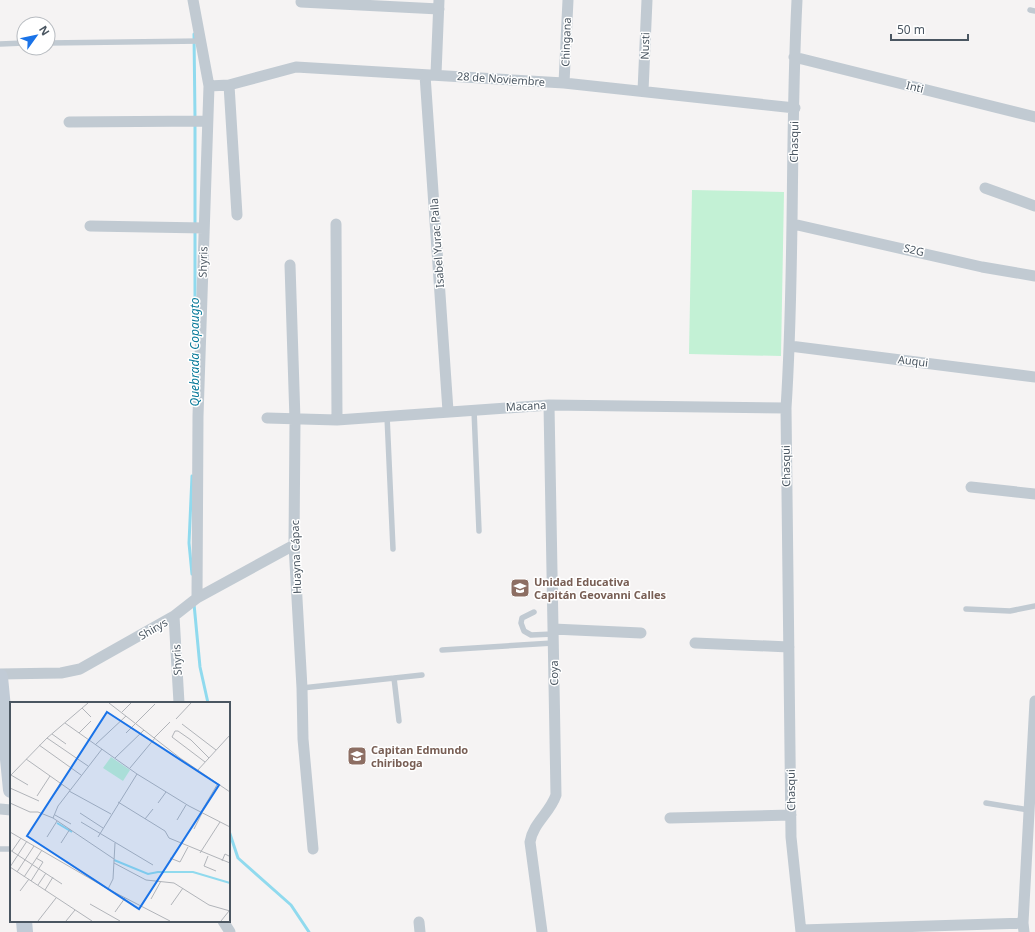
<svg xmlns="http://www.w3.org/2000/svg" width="1035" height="932" viewBox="0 0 1035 932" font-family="'Noto Sans',sans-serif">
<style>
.green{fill:#c3f1d5}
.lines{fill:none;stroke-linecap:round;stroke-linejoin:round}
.stream{stroke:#90daee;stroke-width:3}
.lane{stroke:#c1cad2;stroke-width:5.5}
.street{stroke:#c1cad2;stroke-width:11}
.secondary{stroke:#c1cbd6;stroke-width:16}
.labels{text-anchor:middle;stroke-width:3;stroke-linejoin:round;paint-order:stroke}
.street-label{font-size:11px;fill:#4a5661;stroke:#fff}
.education-label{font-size:11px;font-weight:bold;fill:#785e54;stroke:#fff;text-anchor:start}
.water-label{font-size:12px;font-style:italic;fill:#0c7c9b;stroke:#fff}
.inset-river{fill:none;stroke:#90daee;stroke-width:2}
.inset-road{fill:none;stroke:#b1b4b9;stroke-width:1}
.view{fill:#1a73e8;fill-opacity:0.15;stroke:#1a73e8;stroke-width:2}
.inset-edge{fill:none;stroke:#4a5661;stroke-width:2}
</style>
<rect width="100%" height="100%" fill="#f5f3f3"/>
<path class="green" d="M692,190L784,192L781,356L689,354Z"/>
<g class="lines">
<path class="stream" d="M194,34L195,118
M195,124V334
M192,574L189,543L192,476
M194,604L200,667L208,703
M229,831L238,858L291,905L309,932"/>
<path class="lane" d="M1030,10L1035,11
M48,43L201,41
M0,44L24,43
M474,410L479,531
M387,416L393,549
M966,609L1010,611L1035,606
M534,612L522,618L521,623L524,631L531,635L553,634
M442,650L553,643
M394,678L399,721
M302,688L422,675
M986,803L1029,810
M0,849H11"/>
<path class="street" d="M193,0L209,86L198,416L197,598
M797,0C790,136 795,272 786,408L791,837L801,932
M301,2L439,9
M794,57L1035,117
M436,74L439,0
M425,75L448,411
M564,83L568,0
M229,85L237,215
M209,86L229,85L296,67L564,83L795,108
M643,91L647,0
M69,122L206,121
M985,188L1035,206
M336,224L337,420
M793,224L982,267L1035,276
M90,226L204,228
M290,265L295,420L294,545L302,688L303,739L313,849
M790,346L1035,377
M267,418L337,420L549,405L786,408
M971,487L1035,494
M174,616L179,703
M553,629L641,633
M695,643L789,647
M0,674L61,673L80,669L174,616L197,598L294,545
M0,809L11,810
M670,818L791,815
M223,921L230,932
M419,922L420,932
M801,930L1023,923
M542,932L530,842C533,823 550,813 556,795L549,405
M1024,932L1023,923L1035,701"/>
<path class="secondary" d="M0,677L11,790
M24,921L25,932"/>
</g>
<defs>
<symbol id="university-square" viewBox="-11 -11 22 22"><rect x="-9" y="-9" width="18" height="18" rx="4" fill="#8d6e63" stroke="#fff"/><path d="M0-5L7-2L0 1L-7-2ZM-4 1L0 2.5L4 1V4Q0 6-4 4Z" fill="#fff"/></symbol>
<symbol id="school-square" viewBox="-11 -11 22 22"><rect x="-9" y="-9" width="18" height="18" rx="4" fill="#8d6e63" stroke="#fff"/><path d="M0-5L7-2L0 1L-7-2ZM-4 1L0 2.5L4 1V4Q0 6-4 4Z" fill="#fff"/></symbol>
</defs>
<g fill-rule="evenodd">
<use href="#university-square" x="509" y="577" width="22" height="22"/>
<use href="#school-square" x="346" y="745" width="22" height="22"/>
</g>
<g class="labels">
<g class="street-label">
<text transform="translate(566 42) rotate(-88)" y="4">Chingana</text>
<text transform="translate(645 46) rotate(-88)" y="4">Nusti</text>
<text transform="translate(501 79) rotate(4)" y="4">28 de Noviembre</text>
<text transform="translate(915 87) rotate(14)" y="4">Inti</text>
<text transform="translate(794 142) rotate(-89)" y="4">Chasqui</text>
<text transform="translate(437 243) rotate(-94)" y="4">Isabel Yurac Palla</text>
<text transform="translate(914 250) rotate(13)" y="4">S2G</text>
<text transform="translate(203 262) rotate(-88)" y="4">Shyris</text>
<text transform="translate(913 361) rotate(7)" y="4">Auqui</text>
<text transform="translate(526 406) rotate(-3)" y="4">Macana</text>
<text transform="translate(786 466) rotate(-91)" y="4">Chasqui</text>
<text transform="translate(296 557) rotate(-92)" y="4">Huayna Cápac</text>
<text transform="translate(153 629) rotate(-30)" y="4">Shirys</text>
<text transform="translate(177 660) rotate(-93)" y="4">Shyris</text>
<text transform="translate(554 673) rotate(-91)" y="4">Coya</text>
<text transform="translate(791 790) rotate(-91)" y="4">Chasqui</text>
</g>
<g class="education-label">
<text x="534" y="586">Unidad Educativa<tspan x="534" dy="13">Capitán Geovanni Calles</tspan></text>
<text x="371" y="754">Capitan Edmundo<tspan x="371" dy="13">chiriboga</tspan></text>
</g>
<g class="water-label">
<text transform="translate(195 352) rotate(-90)" y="4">Quebrada Copaugto</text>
</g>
</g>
<g transform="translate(10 702)">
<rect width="220" height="220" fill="#f5f3f3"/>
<path d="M101,55L120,68L113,79L93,66Z" fill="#c3f1d5"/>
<path class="inset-river" d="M47,121L62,130M104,158L138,172L148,170H183L220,181"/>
<path class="inset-road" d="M99,1L170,56L220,90M72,6L81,15M112,10L121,1M166,17L181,1M55,21L127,72L179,104L220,125M172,22L206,48M69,31L81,19M116,31L145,2M42,32L56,42M37,36L78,64M144,36L160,20M29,43L71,73M85,43L116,14M105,56L134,28M16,57L60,88M195,60L162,35L165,29H168L181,38L199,56M120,66L145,36M187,69L220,33M1,73L18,83M0,74L37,36L78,1M0,86L29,99M59,89L101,112M27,94L40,74M40,98L52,82M108,100L155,129L159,136L220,161M0,101L20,110H28L43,116L104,157M148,101L156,90M191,110L207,83M70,111L93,126M45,113L61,122M43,116L48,104L92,47M135,117L143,107M167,118L176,103M71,120L143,163M184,127L192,111M0,130L98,187L160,219M37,135L47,119M88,135L127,72M51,141L60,127M0,148L52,182M2,149L11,136M190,151L210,120M198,154L194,164L206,169M160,156L170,160L178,145M212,159L215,152L219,154M104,161L136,178L164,181L199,203L220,209M0,165L82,219M0,165L17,139M7,170L24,144M14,175L32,148M21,179L33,160L26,156M28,183L36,171M98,187L103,177L105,141M35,188L43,175M10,189L19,177M141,197L151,179M80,202L110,219M161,203L173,186M105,210L115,196M28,219L46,196M56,219L65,208M211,219L219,209"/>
<path class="view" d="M97,10L209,83L129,207L17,134Z"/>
<rect width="220" height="220" class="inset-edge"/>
</g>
<g transform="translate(36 36) rotate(57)"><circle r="19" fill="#ffffff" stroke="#b7bbc0"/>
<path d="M0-3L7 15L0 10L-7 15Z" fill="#1a73e8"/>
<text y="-6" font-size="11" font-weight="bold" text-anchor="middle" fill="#4a5661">N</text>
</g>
<path d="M891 34v6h77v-6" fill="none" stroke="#4a5661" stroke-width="2"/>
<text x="897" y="34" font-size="12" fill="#4a5661" stroke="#ffffff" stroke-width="3" paint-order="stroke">50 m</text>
</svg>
